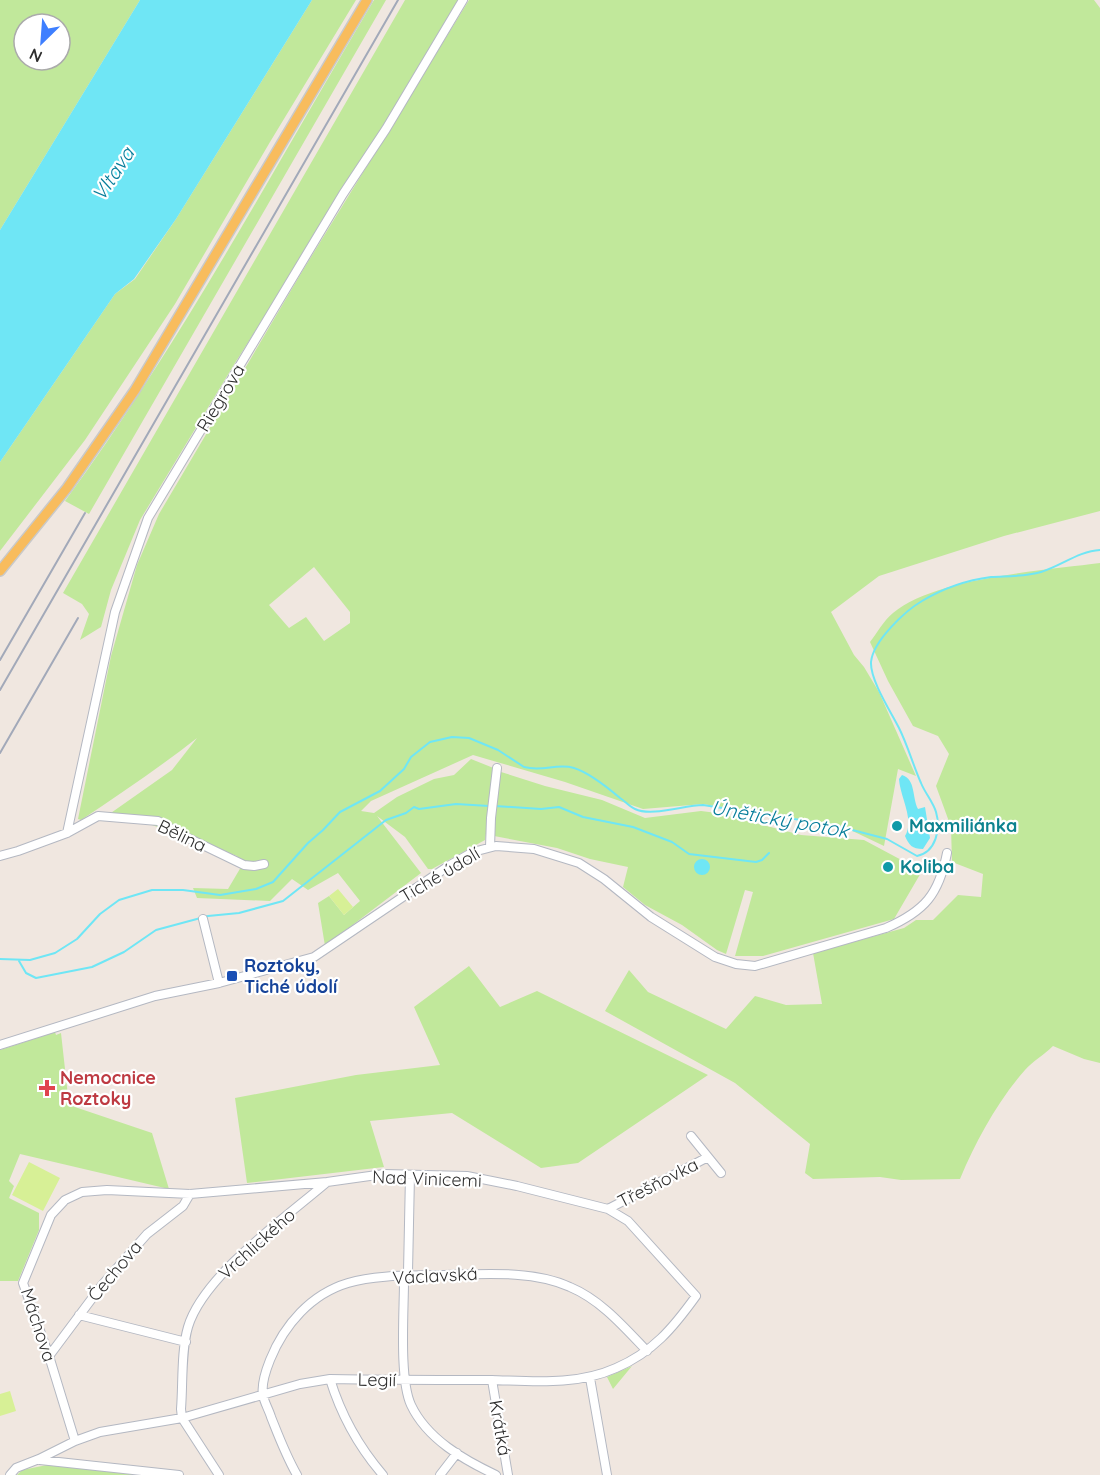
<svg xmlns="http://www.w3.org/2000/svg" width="1100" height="1475" viewBox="0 0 1100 1475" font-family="Quicksand,sans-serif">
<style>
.green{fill:#c1e89b;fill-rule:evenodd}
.pitch{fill:#d7f096}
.water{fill:#6fe6f5}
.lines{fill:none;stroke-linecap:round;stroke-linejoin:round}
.stream{stroke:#6fe6f5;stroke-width:2}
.minor-casing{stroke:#b4b8c2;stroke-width:10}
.major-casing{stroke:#c9c9c9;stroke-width:12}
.minor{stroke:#fff;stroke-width:8}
.major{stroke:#f8bc5d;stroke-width:9}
.rail{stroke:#a2a9b9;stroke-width:2}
.culture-dot{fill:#0f9aa8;stroke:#fff;stroke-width:2}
.transit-dot{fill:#1a4fb4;stroke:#fff;stroke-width:2}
.health-dot{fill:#e0444e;stroke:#fff;stroke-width:2}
.labels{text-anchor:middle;stroke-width:4.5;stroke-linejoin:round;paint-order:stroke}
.street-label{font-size:18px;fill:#2e2e2e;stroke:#fff}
.culture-label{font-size:18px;font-weight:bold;fill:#0d838f;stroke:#fff;text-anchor:start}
.transit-label{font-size:18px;font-weight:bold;fill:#164399;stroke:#fff;text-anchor:start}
.health-label{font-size:18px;font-weight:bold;fill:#be3a42;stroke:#fff;text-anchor:start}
.water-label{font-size:20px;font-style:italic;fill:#077e9b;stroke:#fff}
</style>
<rect width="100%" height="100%" fill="#f0e7e0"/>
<path class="green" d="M0,0H140L0,230ZM24,24H60V60H24Z
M312,0H356L270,142L175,304L85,440L0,551V462L115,294L135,279L176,219Z
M374,0H386L89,514L65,501C181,343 274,168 374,0Z
M405,0H459L383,129L235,363L140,520L111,590L101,627L80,640L89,614L82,604L63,593Z
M469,0H1094L1100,8V511L1004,536L879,576L831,612L854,655L864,667L879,692L916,776L898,769L884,846L842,826L703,804L643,809L565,782L473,755L371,801L361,811L374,813L397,797L434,779L454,775L471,759L496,769L485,840L432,869H428L405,837L377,816L421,873L325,946L318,903L329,896L344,915L360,901L338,873L308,890L292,879L270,901L197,898L193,888L228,889L241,867L237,856L130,817L108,815L172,770L197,738C160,767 120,794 81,820L78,819L111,656L137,565L159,514L303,270ZM314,567L350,612V623L324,641L306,617L289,628L269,605Z
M1100,563V1063L1084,1059L1053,1046C1044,1055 1033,1061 1025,1070C997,1102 976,1141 960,1179L901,1180L880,1177L813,1179L805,1173L810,1144L735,1083L605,1011L629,970L648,992L726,1029L755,996L786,1005L822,1004L813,953L904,928L916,920H933L958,895L981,897L983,874L952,862L951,827L936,786L949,754L938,736L913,726L888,681L870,642C877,633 884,620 893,613C934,578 1046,570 1100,563Z
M501,772L545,786L602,800L645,818L701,811L717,813L801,835L864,840L922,871L894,919L763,956H735L753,892L745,890L726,954L717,950L682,925L645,905L623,887L628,867L590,859L557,848L494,836V821Z
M469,966L500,1007L537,991L708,1075L578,1163L541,1168L452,1113L370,1121L384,1167L247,1183L235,1098L356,1075L440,1065L414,1007Z
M55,1032L56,1035L61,1033L69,1105L152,1133L169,1189L20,1154L9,1181L14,1186L9,1198L39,1213V1230L18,1281H0V1050Z
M632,1366L613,1389L607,1377Z
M52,1464L147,1475H17L22,1470Z"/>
<path class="pitch" d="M338,889L353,907L344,915L329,896Z
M29,1162L60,1178L43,1211L12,1195Z
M10,1391L16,1411L0,1416V1394Z"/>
<path class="water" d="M140,0H312L176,219L134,279L115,294L0,462V230Z
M902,775C916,779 912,798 918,809L925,807L930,838L923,849C912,849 909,845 905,836C915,820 900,797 899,779Z
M694 867a8 8 0 1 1 16 0a8 8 0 1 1-16 0Z"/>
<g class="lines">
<path class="stream" d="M495,806L541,809L559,807L583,817L633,827L672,842L689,854L756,862L762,860L769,853
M0,959L30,960L55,953L77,939L100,914L119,900L152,890H183L220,895L256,889L273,882L308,843L323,830L340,812L380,791L404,769L411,757L430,742L452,737L469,738L498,750L524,767C543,772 557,763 574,768C590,773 607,787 620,798C625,801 630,807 635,809C652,817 684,805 703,805L833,825L887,839L917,856C936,852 941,829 936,812C933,802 925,793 921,783C913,765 908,746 899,728C891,712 870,680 871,662C873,641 905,611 922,601C942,589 968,580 991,577C1007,576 1024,577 1041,572C1061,566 1079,551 1100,550
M19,961L26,973L36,978L92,967L124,952L156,930L208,916L239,913L283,901L386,820L406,813L414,807L419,809L456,804L489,806"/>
<defs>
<path id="minor" d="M67,833L115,612L148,518L343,194L386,129L463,0
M490,847L491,818L497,768
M0,856L18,851L67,833L98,816L158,821L184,836L244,865L254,866L264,864
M203,919L219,983
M0,1045L155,996L219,983L314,957L450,865L473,852L496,846L534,849L579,863L604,879L651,917L715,957L736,964L755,966L886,928C925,911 939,894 947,853
M691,1136L721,1173
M410,1175L408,1272L404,1281C404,1312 399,1379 411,1405C427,1439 464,1460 496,1475
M608,1209L708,1157
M79,1315L186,1342
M49,1356L102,1285L147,1234L183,1206L190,1194
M590,1378L607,1475
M330,1379C341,1415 358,1446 383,1475
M492,1380L508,1475
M40,1460L179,1475
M10,1475L16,1468L39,1459L75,1441L100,1432L182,1418L300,1384L330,1379C383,1380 436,1380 490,1380C532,1381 576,1386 616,1368C653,1352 673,1328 696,1296L628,1221L608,1209L517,1186L467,1176L384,1174L327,1182L190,1194L107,1190L82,1192L65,1200L51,1215L23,1283L49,1356L75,1441
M219,1475L182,1418L181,1409C183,1384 181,1351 188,1327C203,1276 285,1218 326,1183
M297,1475C286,1456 279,1437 271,1417C269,1410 264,1402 263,1395C261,1384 266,1370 270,1360C284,1325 311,1294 348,1283C378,1274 413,1276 444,1275C483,1274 534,1270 570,1287C601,1300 624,1327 647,1351
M440,1475L457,1453"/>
<path id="major" d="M0,571L67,488L135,390L367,0"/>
</defs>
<use href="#minor" class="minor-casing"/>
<use href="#major" class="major-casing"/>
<use href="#minor" class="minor"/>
<use href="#major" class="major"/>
<path class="rail" d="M0,660L85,513
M0,690L398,0
M0,753L78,618"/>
</g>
<g class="culture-dot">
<circle cx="897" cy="826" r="6"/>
<circle cx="888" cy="867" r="6"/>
</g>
<rect class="transit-dot" x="226" y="970" width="12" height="12" rx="3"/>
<path class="health-dot" d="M44 1079h6v6h6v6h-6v6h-6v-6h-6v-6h6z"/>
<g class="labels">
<g class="street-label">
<text transform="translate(221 398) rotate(-59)" y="6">Riegrova</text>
<text transform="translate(182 836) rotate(26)" y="6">Bělina</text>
<text transform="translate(440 875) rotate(-31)" y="6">Tiché údolí</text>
<text transform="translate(427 1179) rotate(2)" y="6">Nad Vinicemi</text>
<text transform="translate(658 1183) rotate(-27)" y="6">Třešňovka</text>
<text transform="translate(257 1244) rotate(-42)" y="6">Vrchlického</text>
<text transform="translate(115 1271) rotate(-50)" y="6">Čechova</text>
<text transform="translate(435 1276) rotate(-3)" y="6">Václavská</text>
<text transform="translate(38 1325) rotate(72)" y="6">Máchova</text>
<text transform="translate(377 1380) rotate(1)" y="6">Legií</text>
<text transform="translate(500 1428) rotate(80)" y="6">Krátká</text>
</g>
<g class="culture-label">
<text x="909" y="832">Maxmiliánka</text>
<text x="900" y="873">Koliba</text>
</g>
<g class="transit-label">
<text x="244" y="972">Roztoky,<tspan x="244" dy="21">Tiché údolí</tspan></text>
</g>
<g class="health-label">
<text x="60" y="1084">Nemocnice<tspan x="60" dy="21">Roztoky</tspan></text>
</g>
<g class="water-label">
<text transform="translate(113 174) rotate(-57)" y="7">Vltava</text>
<text transform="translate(780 819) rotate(10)" y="7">Únětický potok</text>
</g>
</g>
<g transform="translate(42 42) rotate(205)"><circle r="28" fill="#ffffff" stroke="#ababab" stroke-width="1.5"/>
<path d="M0-4.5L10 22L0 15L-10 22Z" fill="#3e7fff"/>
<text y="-9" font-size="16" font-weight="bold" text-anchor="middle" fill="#2e2e2e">N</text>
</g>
</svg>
